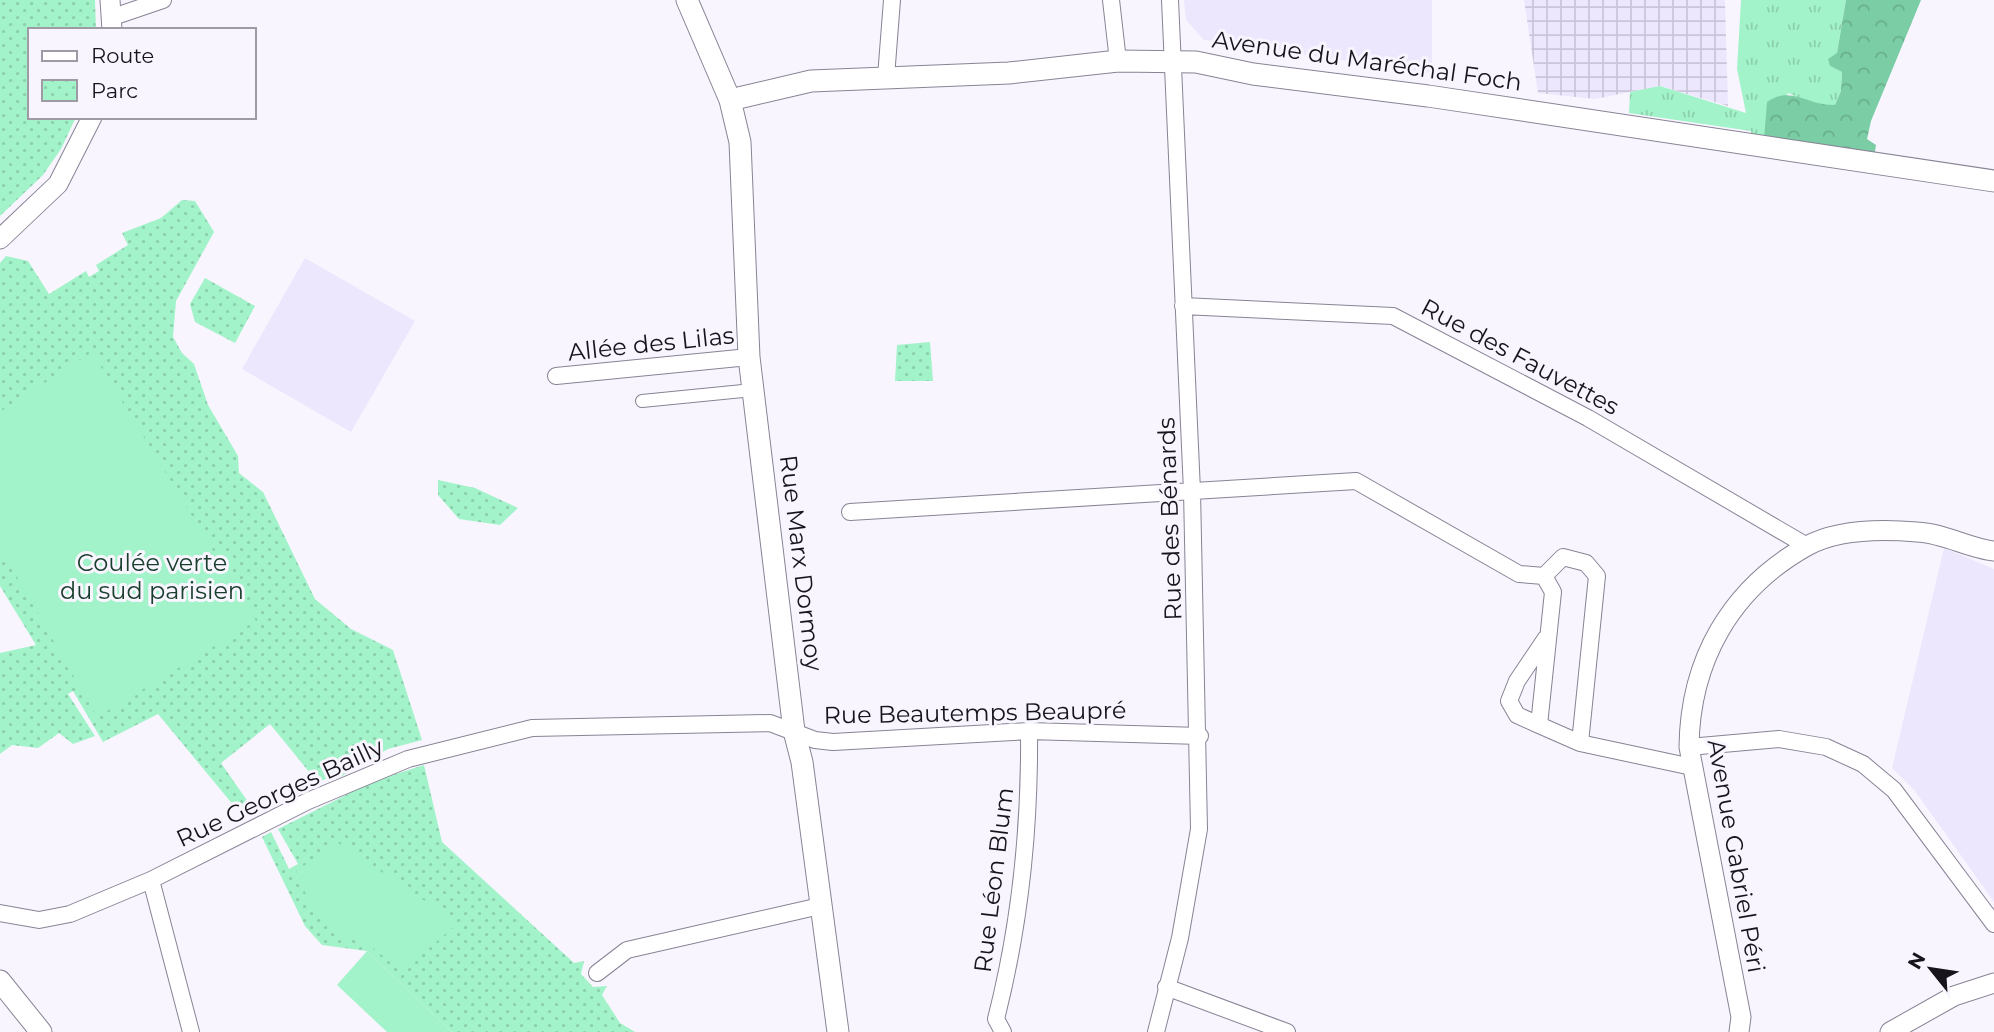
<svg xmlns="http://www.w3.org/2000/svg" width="1994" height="1032" viewBox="0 0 1994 1032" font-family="Montserrat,sans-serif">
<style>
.built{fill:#ede7fe}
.industrial{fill:url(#industrial-grid)}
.grass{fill:url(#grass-tufts)}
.forest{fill:url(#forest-crowns)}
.park{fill:url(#park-dots)}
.pitch{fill:#a2f3c9}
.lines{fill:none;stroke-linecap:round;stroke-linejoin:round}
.pedestrian-casing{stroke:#888395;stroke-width:14}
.minor-casing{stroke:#888395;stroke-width:18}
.tertiary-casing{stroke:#888395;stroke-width:21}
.secondary-casing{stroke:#888395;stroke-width:23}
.pedestrian{stroke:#fff;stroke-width:12}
.minor{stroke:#fff;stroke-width:16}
.tertiary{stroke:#fff;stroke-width:19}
.secondary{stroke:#fff;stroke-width:21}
.labels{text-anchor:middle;stroke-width:6;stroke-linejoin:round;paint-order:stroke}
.street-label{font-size:24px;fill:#17141c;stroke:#f8f5fe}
.park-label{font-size:24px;fill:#1a3e2d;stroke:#f8f5fe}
</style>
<defs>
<pattern id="industrial-grid" width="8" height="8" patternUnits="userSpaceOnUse" patternTransform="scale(1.75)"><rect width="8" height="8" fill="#ede7fe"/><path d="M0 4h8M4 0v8" fill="none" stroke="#cac5d9"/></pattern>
<pattern id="grass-tufts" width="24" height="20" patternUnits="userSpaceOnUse" patternTransform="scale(1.75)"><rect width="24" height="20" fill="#a2f3c9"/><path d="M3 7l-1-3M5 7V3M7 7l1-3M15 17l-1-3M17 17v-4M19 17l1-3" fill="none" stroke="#8bcfac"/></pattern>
<pattern id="forest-crowns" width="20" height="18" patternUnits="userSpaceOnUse" patternTransform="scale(1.75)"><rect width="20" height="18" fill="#7acda4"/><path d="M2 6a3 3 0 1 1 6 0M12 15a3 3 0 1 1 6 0" fill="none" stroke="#69af8d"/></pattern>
<pattern id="park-dots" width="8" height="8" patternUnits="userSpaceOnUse" patternTransform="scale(1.75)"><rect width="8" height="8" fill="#a2f3c9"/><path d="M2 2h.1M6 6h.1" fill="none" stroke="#8bcfac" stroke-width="1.8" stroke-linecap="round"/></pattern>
</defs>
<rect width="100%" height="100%" fill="#f8f5fe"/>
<path class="built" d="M1184,0H1432V73L1204,40L1186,20Z
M305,258L415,321L351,432L242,369Z
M1944,548L1994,569V902L1915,791L1892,768Z"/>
<path class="industrial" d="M1524,0H1725L1728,106L1660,86L1595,99L1538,93Z"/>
<path class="grass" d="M1741,0H1846L1837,53L1830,66L1842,72L1841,91L1835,105L1818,106L1788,93L1764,139L1752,137L1751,131L1629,113L1630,92L1660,86L1746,113L1737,69Z"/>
<path class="forest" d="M1846,0H1921L1871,121L1867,139L1876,145L1874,158L1764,139L1767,102C1792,85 1807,106 1835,105L1841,91L1842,72L1830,66L1828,59L1837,53Z"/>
<path class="park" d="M0,0H95L96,30H30V117H76L61,149L43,175L0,216Z
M182,200L195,201L214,232L176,301L173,337L182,353L194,364L208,405L238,456L239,473L263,492L315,599L351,629L393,650L422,740L388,749L340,777L338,773L294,794L291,789L310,773L270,724L221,763L255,812L244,818L158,714L103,742L73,691L68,694L95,736L73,744L59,733L38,748L12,745L0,754V653L36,645L0,586V263L6,256L28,261L49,294L86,271L89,277L99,271L96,265L128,245L122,233L161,218Z
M205,278L255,306L235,343L195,322L190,304Z
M930,342L933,381H895L897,345Z
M438,480L475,488L518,508L500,525L459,519L438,495Z
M424,765L442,842L574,963L584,961L581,974L593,987L607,986L602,995L620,1023L635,1032H452L367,951L322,945L305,926L262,837L271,832L289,869L298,864L278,829L348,794L346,790Z"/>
<path class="pitch" d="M92,352L256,621L97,717L0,547V412Z
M338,843L458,923L403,971L358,937L341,940C319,922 306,897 296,871Z
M367,951L452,1032H387L337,985Z"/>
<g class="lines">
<defs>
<path id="pedestrian" d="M642,401L753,390"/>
<path id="minor" d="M1111,0L1118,61
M113,17L163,0
M886,77L892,0
M1183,306L1393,316L1588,418L1807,546
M556,376L749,357
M850,512L1356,481L1519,574L1544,576L1563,557L1586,563L1597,576L1580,743
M1544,576L1553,592L1539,725L1580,743L1692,767
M1539,725L1517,715L1509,701L1517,681L1546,638
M1689,747L1779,739L1826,747L1863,764L1894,790L1994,924
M151,880L191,1032
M0,913L39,920L70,914L151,880L308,801L408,759L532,728L770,723L815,740L833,742L1029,731L1200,736
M597,973L627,950L820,906
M1166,987L1287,1032
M1003,1032L996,1019C1020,925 1030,827 1029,731
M1156,1032L1180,938L1199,829L1192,491L1170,0"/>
<path id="tertiary" d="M110,0L112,30
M0,239L58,184L92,117
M1739,1032L1741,1017L1689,747C1690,661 1730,589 1807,546C1838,529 1882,529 1917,532C1944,533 1970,549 1994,551
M1890,1032L1954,996L1994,983"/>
<path id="secondary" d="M687,0L730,100L740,142L749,357L794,731L802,762L838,1032
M730,100L811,81L1009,73L1118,61L1196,62L1253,74L1428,96L1994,181
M0,981L41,1032"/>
</defs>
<use href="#pedestrian" class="pedestrian-casing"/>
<use href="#minor" class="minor-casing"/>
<use href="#tertiary" class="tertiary-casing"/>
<use href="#secondary" class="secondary-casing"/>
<use href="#pedestrian" class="pedestrian"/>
<use href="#minor" class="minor"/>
<use href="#tertiary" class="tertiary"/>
<use href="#secondary" class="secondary"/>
</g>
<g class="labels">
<g class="street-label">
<text transform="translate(1367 61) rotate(8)" y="8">Avenue du Maréchal Foch</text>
<text transform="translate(651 344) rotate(-6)" y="8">Allée des Lilas</text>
<text transform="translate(1520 357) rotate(28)" y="8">Rue des Fauvettes</text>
<text transform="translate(1170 519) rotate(-92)" y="8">Rue des Bénards</text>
<text transform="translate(801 563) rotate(83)" y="8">Rue Marx Dormoy</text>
<text transform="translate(975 713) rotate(-1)" y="8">Rue Beautemps Beaupré</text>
<text transform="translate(280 793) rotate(-25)" y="8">Rue Georges Bailly</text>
<text transform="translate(1736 856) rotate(80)" y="8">Avenue Gabriel Péri</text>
<text transform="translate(994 880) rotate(-83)" y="8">Rue Léon Blum</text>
</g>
<g class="park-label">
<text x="152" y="571">Coulée verte<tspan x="152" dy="28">du sud parisien</tspan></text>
</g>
</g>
<rect x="28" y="28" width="228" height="91" fill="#f8f5fe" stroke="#9e9ba4" stroke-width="2"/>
<rect x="42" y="51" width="35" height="10" fill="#ffffff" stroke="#9e9ba4" stroke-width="2"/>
<text x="91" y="63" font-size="21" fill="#17141c">Route</text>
<rect x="42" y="80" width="35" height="21" fill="url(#park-dots)" stroke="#9e9ba4" stroke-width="2"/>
<text x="91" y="98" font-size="21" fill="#17141c">Parc</text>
<g transform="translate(1931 969) rotate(300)" stroke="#f8f5fe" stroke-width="5" paint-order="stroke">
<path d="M0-5L12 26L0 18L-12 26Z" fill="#17141c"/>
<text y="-10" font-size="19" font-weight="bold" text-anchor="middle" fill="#17141c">N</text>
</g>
</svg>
